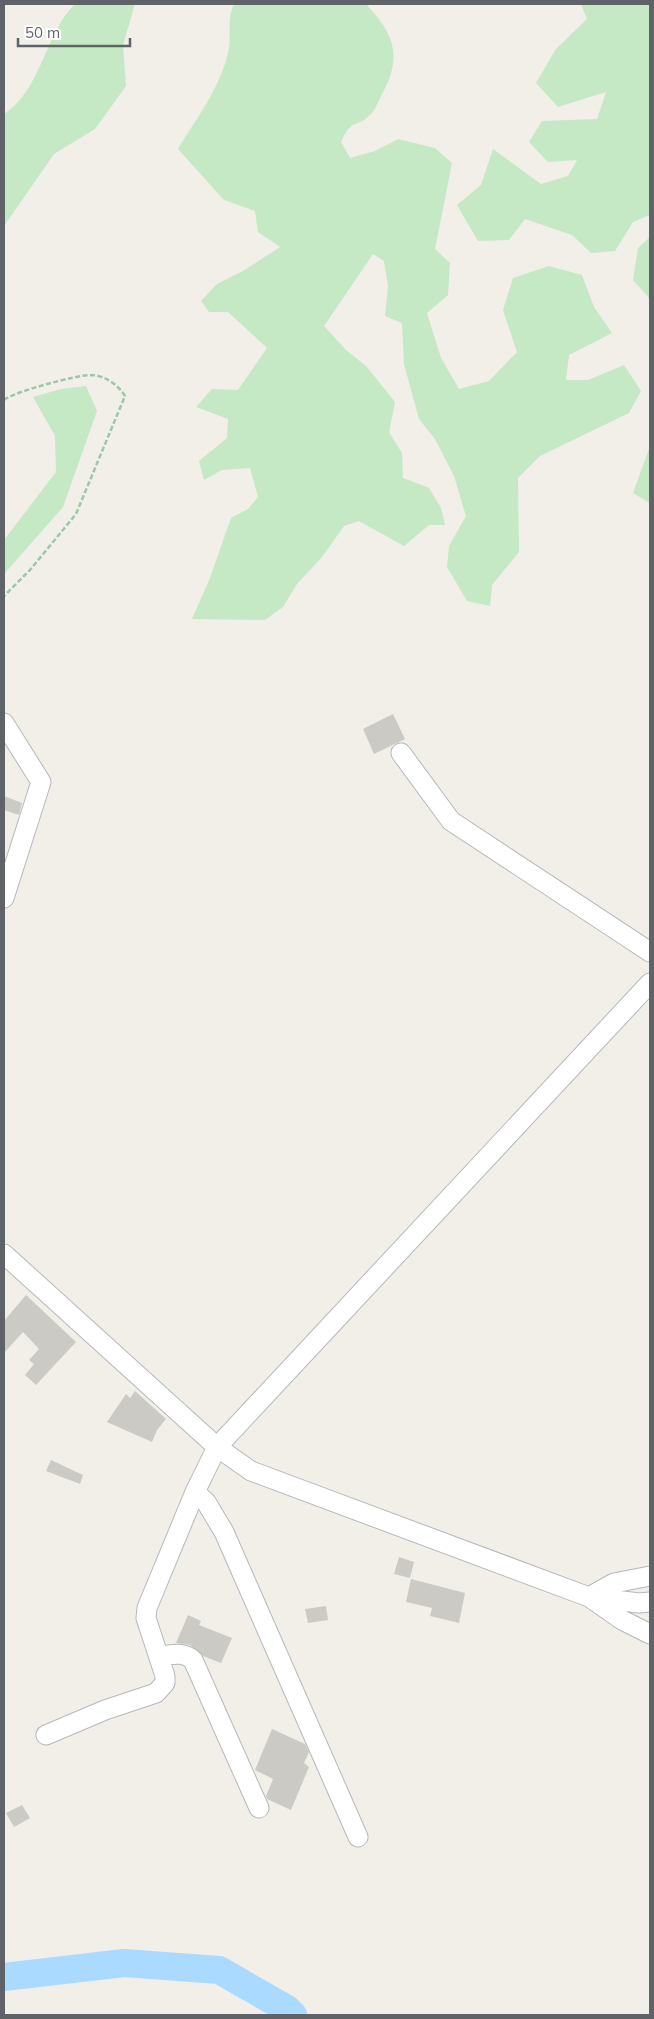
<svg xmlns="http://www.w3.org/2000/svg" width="654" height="2019" viewBox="0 0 654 2019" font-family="Mulish,sans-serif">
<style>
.green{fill:#c5e8c5}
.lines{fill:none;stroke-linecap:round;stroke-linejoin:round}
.river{stroke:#aadaff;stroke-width:28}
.building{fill:#cccac5}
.minor-casing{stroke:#b5b8bc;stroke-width:21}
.path{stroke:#9cc7a9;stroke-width:2.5;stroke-dasharray:5 2.5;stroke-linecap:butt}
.minor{stroke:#fff;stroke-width:19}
</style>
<rect width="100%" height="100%" fill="#f1efe8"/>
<path class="green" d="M75,4H135L123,45L126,86L95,129L54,154L4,226V114C41,91 46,31 75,4Z
M234,4H366C394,34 403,56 382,94C379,100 376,109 371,114C358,128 352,117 341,142L350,158L375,151L398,139L435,148L452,163L435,249L450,263L448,295L427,313L441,358L459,389L489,381L517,352L503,310L513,278L549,266L582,275L594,307L612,333L569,355L566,380H588L624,365L641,391L629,413L540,456L518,478L519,552L492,585L490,606L467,601L447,567L449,546L466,516L454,476L435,439L419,419L404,364L402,323L385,316L388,286L384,261L373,254L324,326L346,350L366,366L395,402L389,432L402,453L403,478L429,488L441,508L445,525H429L404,546L359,521L344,526L322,557L297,584L283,607L265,620L192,619L210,578L231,518L248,509L258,497L250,468L222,470L204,480L199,461L227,438L228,419L196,407L212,389L238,390L267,348L228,312H209L201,301L217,284L243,271L280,247L258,232L255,211L224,200L178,149C196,119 220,88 228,53C232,37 226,20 234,4Z
M581,4H650V215L633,222L615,251L591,253L572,235L525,219L509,240L478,241L457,205L481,185L493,149L541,184L568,176L577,160L548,162L529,142L542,121L597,119L606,92L558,107L536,83L556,49L587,19Z
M650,237V299L633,280L638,248Z
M86,386L97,411L63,507L4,574V540L56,472L55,436L33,397L61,389Z
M650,446V503L633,493Z"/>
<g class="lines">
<path class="river" d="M4,1977L124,1963L219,1970L287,2009L293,2015"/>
</g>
<path class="building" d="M393,714L405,739L374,754L363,729Z
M4,796L22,803L19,815L4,810Z
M26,1295L76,1342L36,1385L25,1375L34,1364L29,1360L39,1349L23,1332L4,1353V1321Z
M135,1391L166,1419L157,1430L152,1442L107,1422L126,1394L130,1398Z
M51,1460L83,1475L80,1484L46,1471Z
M399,1557L414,1562L410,1578L394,1574Z
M411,1579L465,1593L459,1623L430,1616L432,1608L406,1602Z
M326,1606L328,1620L308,1623L305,1609Z
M188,1615L201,1621L199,1625L232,1638L221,1663L203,1656L190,1645L176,1643Z
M272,1729L305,1744L309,1752L304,1763L309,1767L291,1810L267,1799L266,1796L273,1779L255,1770Z
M22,1805L30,1818L14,1827L6,1813Z"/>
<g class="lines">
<defs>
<path id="minor" d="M4,723L41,782L4,898
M401,753L451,821L650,952
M4,1254L217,1447L251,1471L589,1597L639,1603L650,1602
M195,1492L206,1502L224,1532L358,1837
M650,1576L614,1583L589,1597L622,1620L650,1634
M159,1656C172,1655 183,1651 193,1660L259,1808
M46,1735L105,1710L156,1693L165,1683V1676L146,1618L147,1608L195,1492L217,1447L650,983"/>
</defs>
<use href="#minor" class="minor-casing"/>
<path class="path" d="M4,400C13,392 77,375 90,375C105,375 118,385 125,396L76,514L30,570L4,596"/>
<use href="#minor" class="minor"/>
</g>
<rect width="654" height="2019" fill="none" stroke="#5f6368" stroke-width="10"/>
<path d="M18 38v8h112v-8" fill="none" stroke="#5f6368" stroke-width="2.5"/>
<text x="25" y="38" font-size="15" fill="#5f6368" stroke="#ffffff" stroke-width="4" paint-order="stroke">50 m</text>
</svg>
